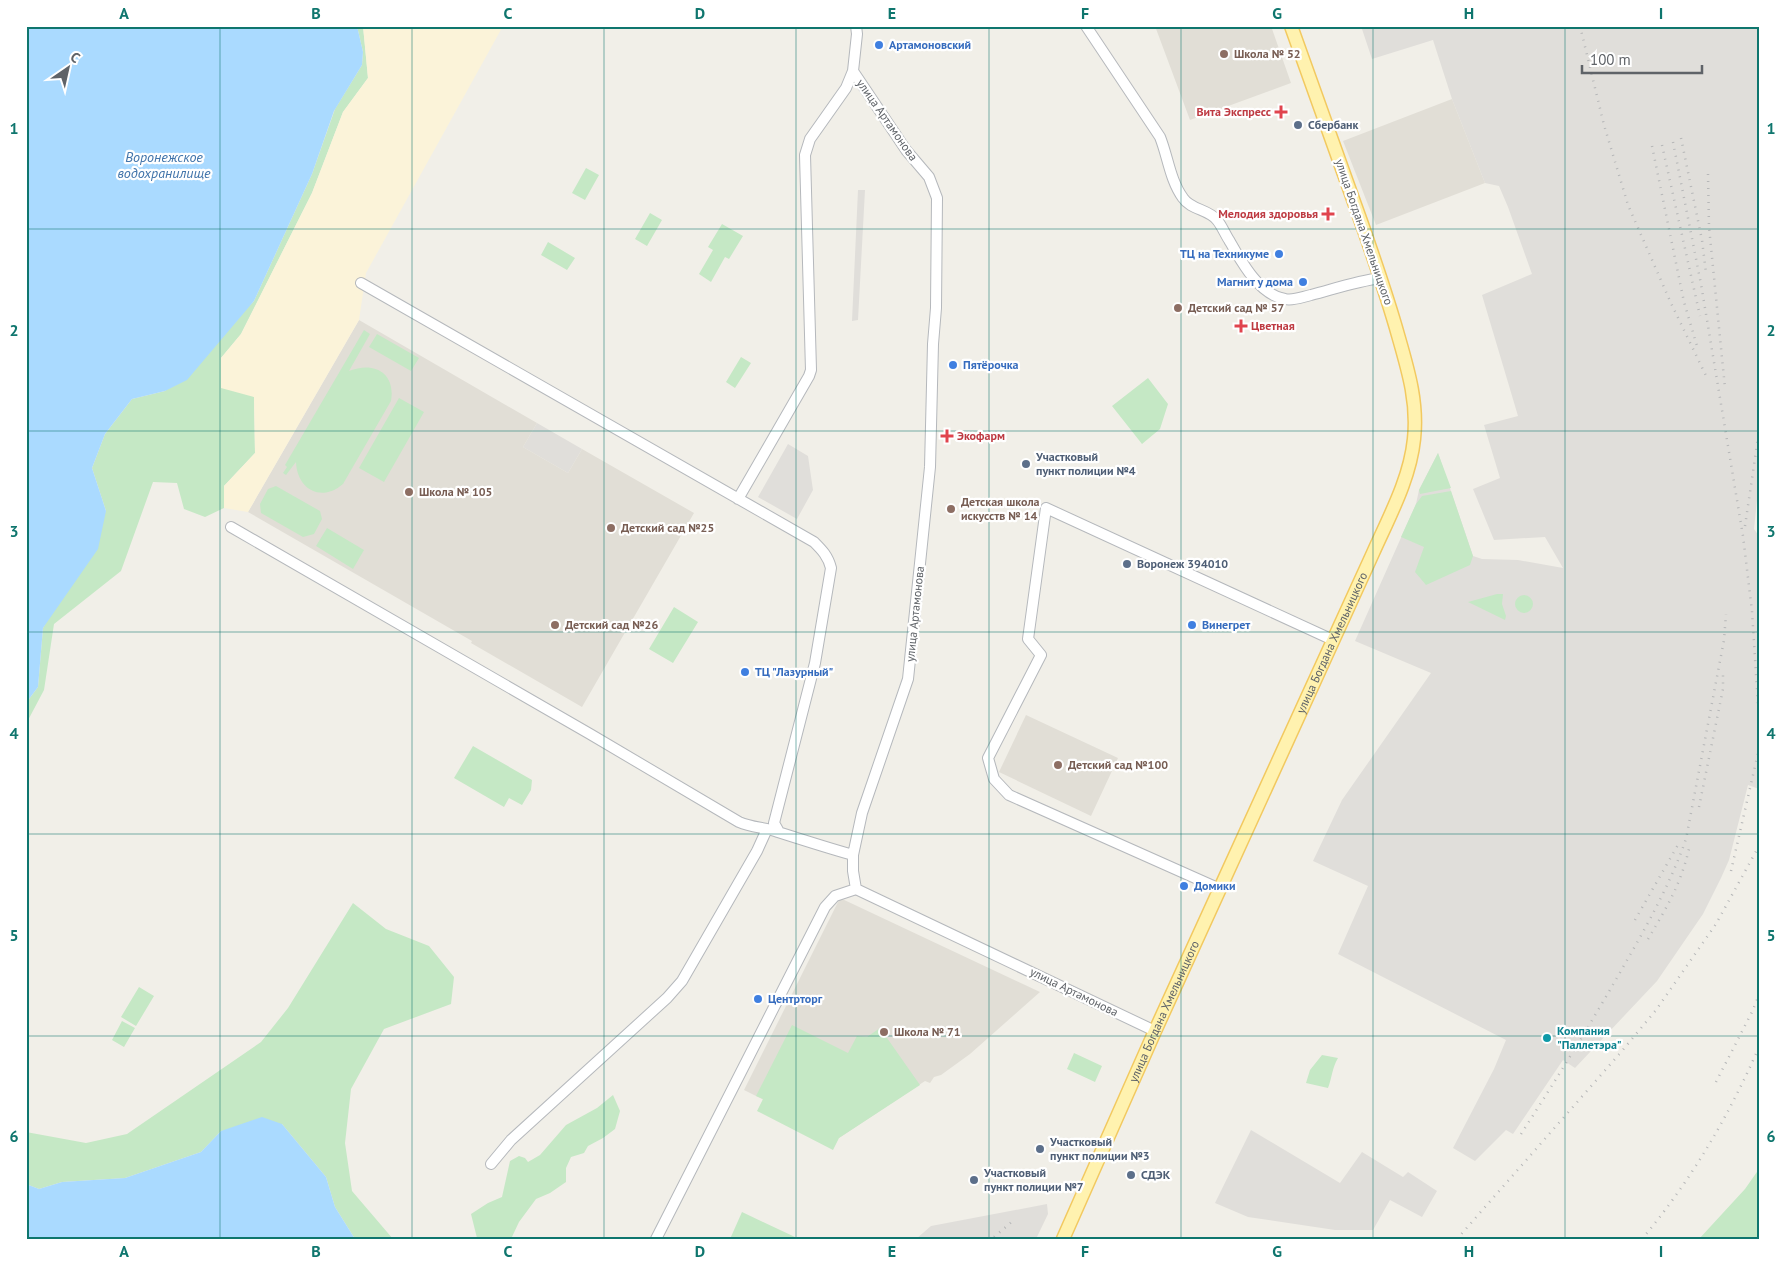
<svg xmlns="http://www.w3.org/2000/svg" width="1785" height="1265" viewBox="0 0 1785 1265" font-family="'PT Sans',sans-serif">
<style>
.industrial{fill:#e0deda}
.education{fill:#e1ded6}
.green{fill:#c5e8c5}
.sand{fill:#fbf3d9}
.water{fill:#aadaff}
.lines{fill:none;stroke-linecap:round;stroke-linejoin:round}
.minor-casing{stroke:#b5b8bc;stroke-width:12}
.major-casing{stroke:#f2c960;stroke-width:15}
.minor{stroke:#fff;stroke-width:10}
.major{stroke:#fff2af;stroke-width:12}
.rail{stroke:#b6b7b8;stroke-width:2.5;stroke-dasharray:1 6;stroke-linecap:butt}
.grid{fill:none;stroke:#0f766e;stroke-width:1;stroke-opacity:0.55}
.shop-dot{fill:#3f7fe0;stroke:#fff;stroke-width:2}
.education-dot{fill:#8d6e63;stroke:#fff;stroke-width:2}
.health-dot{fill:#e0444e;stroke:#fff;stroke-width:2}
.service-dot{fill:#5c6f8a;stroke:#fff;stroke-width:2}
.culture-dot{fill:#0f9aa8;stroke:#fff;stroke-width:2}
.labels{text-anchor:middle;stroke-width:4.5;stroke-linejoin:round;paint-order:stroke}
.shop-label{font-size:12px;font-weight:bold;fill:#366cbe;stroke:#fff;text-anchor:start}
.education-label{font-size:12px;font-weight:bold;fill:#785e54;stroke:#fff;text-anchor:start}
.health-label{font-size:12px;font-weight:bold;fill:#be3a42;stroke:#fff;text-anchor:end}
.street-label{font-size:12px;fill:#5f6368;stroke:#fff}
.service-label{font-size:12px;font-weight:bold;fill:#4e5e75;stroke:#fff;text-anchor:start}
.culture-label{font-size:12px;font-weight:bold;fill:#0d838f;stroke:#fff;text-anchor:start}
.water-label{font-size:14px;font-style:italic;fill:#4174aa;stroke:#fff}
.neatline{fill:none;stroke:#0f766e;stroke-width:2}
.grid-label{font-size:16px;text-anchor:middle;font-weight:bold;fill:#0f766e}
</style>
<rect width="100%" height="100%" fill="#f1efe8"/>
<path class="industrial" d="M1361,26H1759V481L1754,529L1759,536V789L1748,785L1729,860L1721,878L1703,914L1657,981L1575,1068L1563,1060L1513,1134L1506,1130L1475,1161L1453,1148L1494,1069L1506,1040L1338,954L1368,886L1313,861L1342,800L1431,673L1355,641L1416,504L1419,490L1438,453L1473,556L1482,559L1518,560L1563,568L1545,537L1494,540L1473,489L1500,478L1484,425L1518,416L1482,295L1532,274L1508,207L1499,186L1485,183L1452,99L1433,40L1372,59Z
M858,190H865L858,320L852,321Z
M537,423L582,449L568,473L523,447Z
M788,444L808,456L813,490L797,519L758,497Z
M1251,1130L1340,1183L1362,1152L1403,1177L1408,1172L1437,1191L1422,1217L1390,1200L1373,1230H1335L1248,1217L1215,1203Z
M1047,1204L1048,1214L1036,1239H916L931,1226Z"/>
<path class="education" d="M1155,26H1271L1291,83L1190,120Z
M1452,99L1485,183L1376,225L1343,141Z
M359,320L537,423L523,447L568,473L582,449L694,513L582,707L471,643L472,641L248,512Z
M1026,715L1118,758L1091,816L999,772Z
M840,898L1040,992L970,1054L941,1075L934,1077L930,1083L925,1081L839,1138L744,1090Z"/>
<path class="green" d="M357,26H363L368,78L343,112L312,193L241,334L221,358L254,397L255,453L224,486V508L205,517L184,509L177,483L153,482L121,571L54,624L44,690L26,724V703L38,687L43,628L106,511L92,468L105,434L132,399L165,391L254,301L312,174L335,109L362,65L363,52Z
M586,168L599,175L585,200L572,193Z
M650,213L662,220L647,246L635,239Z
M722,224L743,236L729,259L725,257L711,282L699,274L713,250L708,247Z
M548,242L575,258L567,270L541,255Z
M364,330L370,334L349,371C373,361 396,372 391,401L343,484C321,503 297,489 296,462L286,475L283,473L287,467L285,465Z
M377,334L419,358L411,371L369,347Z
M741,357L751,363L735,388L726,382Z
M1148,378L1168,404L1160,429L1142,444L1112,406Z
M399,398L424,412L384,482L359,468Z
M1438,453L1451,488L1420,494L1419,490Z
M276,486L320,511L322,519L314,534L303,537L261,513L260,504L268,489Z
M1451,491L1473,556L1470,565L1426,585L1415,572L1424,547L1401,537L1416,504L1422,496Z
M327,528L364,550L353,569L316,546Z
M1497,594H1503L1502,604L1506,616L1505,620L1468,602Z
M1515 604a9 9 0 1 1 18 0a9 9 0 1 1-18 0Z
M674,607L698,622L673,663L649,649Z
M473,746L532,780L531,790L522,805L509,798L504,807L454,778Z
M353,903L386,929L429,946L454,977L451,1004L384,1029L351,1089L345,1143L352,1191L393,1239H355L335,1207L326,1177L282,1124L221,1131L201,1152L125,1178L62,1182L39,1189L26,1184V1132L86,1143L127,1134L261,1042L288,1008Z
M139,987L154,996L136,1026L121,1017Z
M122,1021L135,1028L124,1047L112,1040Z
M792,1025L848,1053L857,1036L867,1037L880,1028L920,1085L839,1138L833,1150L757,1111L763,1099L756,1096Z
M1074,1053L1102,1066L1095,1082L1067,1069Z
M1322,1055L1338,1058C1332,1068 1332,1078 1328,1088L1306,1083L1310,1070Z
M613,1095L620,1111L615,1129L603,1138L588,1146L584,1153L571,1157L566,1168V1182L550,1193L536,1199L519,1222L511,1239L477,1238L471,1214L488,1203L502,1197L510,1161L519,1156L525,1158L528,1162L540,1155L566,1125L597,1108Z
M1759,1169V1239H1699L1745,1189Z
M742,1212L795,1237L793,1239H730Z"/>
<path class="sand" d="M363,26H503L366,273L359,320L248,512L224,508V486L255,453L254,397L221,388V358L241,334L312,193L343,112L368,78Z"/>
<path class="water" d="M26,26H357L363,52L362,65L334,111L312,174L254,301L187,380L165,391L132,399L105,434L92,468L106,511L98,549L43,628L38,687L26,703Z
M262,1117L282,1124L326,1177L335,1207L355,1239H26V1184L39,1189L62,1182L125,1178L201,1152L221,1131Z"/>
<g class="lines">
<defs>
<path id="minor" d="M856,26L857,34L853,71L906,150L929,177L937,198L936,308L933,344L930,467L908,679L862,813L853,855V871L856,889L1155,1031
M1086,26L1160,137C1168,157 1170,180 1183,198C1191,210 1208,209 1217,220C1222,226 1225,234 1229,240C1241,261 1259,295 1285,299C1293,301 1302,297 1311,295C1334,289 1357,281 1381,278
M361,283L814,542C822,550 828,556 831,568L815,663L774,823L779,832
M738,499L809,376L811,370L805,155L810,139L846,88L853,71
M231,527L590,734L739,822C753,828 764,827 778,832C803,840 828,848 853,855
M1220,889L1009,795L994,779L988,758L1041,655L1028,639L1046,508L1333,640
M491,1164L511,1140L667,998L682,981L757,851L767,829
M656,1239L825,907L835,896L856,889"/>
<g id="major">
<path id="s1" d="M1063,1239L1155,1031L1373,553C1389,517 1410,479 1414,439C1418,402 1408,370 1398,335C1388,299 1376,265 1364,230C1340,162 1316,94 1291,26"/>
</g>
</defs>
<use href="#minor" class="minor-casing"/>
<use href="#major" class="major-casing"/>
<use href="#minor" class="minor"/>
<use href="#major" class="major"/>
<path class="rail" d="M1580,26L1604,125L1628,205L1670,301L1708,380
M1681,138L1702,240L1706,273
M1673,142L1701,284L1743,536L1752,611L1759,721
M1662,145L1700,316
M1652,146L1684,302L1697,346
M1708,174L1709,227L1725,388
M1745,526L1759,431
M1699,807L1723,689V672
M1731,871L1759,749
M1635,920L1679,843
M1648,939C1667,907 1680,886 1689,849
M1716,1082L1752,1012L1759,995
M1521,1134C1558,1077 1593,1020 1626,962C1649,922 1671,882 1686,839L1724,640L1726,614
M994,1237L1014,1220
M1457,1239L1622,1051L1656,1010L1716,924L1759,846
M1642,1239C1690,1182 1729,1116 1759,1047"/>
</g>
<path class="grid" d="M220,26V1239M412,26V1239M604,26V1239M796,26V1239M989,26V1239M1181,26V1239M1373,26V1239M1565,26V1239M26,229H1759M26,431H1759M26,632H1759M26,834H1759M26,1036H1759"/>
<g class="shop-dot">
<circle cx="879" cy="45" r="5"/>
<circle cx="1279" cy="254" r="5"/>
<circle cx="1303" cy="282" r="5"/>
<circle cx="953" cy="365" r="5"/>
<circle cx="1192" cy="625" r="5"/>
<circle cx="745" cy="672" r="5"/>
<circle cx="1184" cy="886" r="5"/>
<circle cx="758" cy="999" r="5"/>
</g>
<g class="education-dot">
<circle cx="1224" cy="54" r="5"/>
<circle cx="1178" cy="308" r="5"/>
<circle cx="409" cy="492" r="5"/>
<circle cx="951" cy="509" r="5"/>
<circle cx="611" cy="528" r="5"/>
<circle cx="555" cy="625" r="5"/>
<circle cx="1058" cy="765" r="5"/>
<circle cx="884" cy="1032" r="5"/>
</g>
<g class="health-dot">
<path d="M1278.5 104.5h5v5h5v5h-5v5h-5v-5h-5v-5h5z"/>
<path d="M1325.5 206.5h5v5h5v5h-5v5h-5v-5h-5v-5h5z"/>
<path d="M1238.5 318.5h5v5h5v5h-5v5h-5v-5h-5v-5h5z"/>
<path d="M944.5 428.5h5v5h5v5h-5v5h-5v-5h-5v-5h5z"/>
</g>
<g class="service-dot">
<circle cx="1298" cy="125" r="5"/>
<circle cx="1026" cy="464" r="5"/>
<circle cx="1127" cy="564" r="5"/>
<circle cx="1040" cy="1149" r="5"/>
<circle cx="1131" cy="1175" r="5"/>
<circle cx="974" cy="1180" r="5"/>
</g>
<circle class="culture-dot" cx="1547" cy="1038" r="5"/>
<g class="labels">
<g class="shop-label">
<text x="889" y="49">Артамоновский</text>
<text x="1269" y="258" text-anchor="end">ТЦ на Техникуме</text>
<text x="1293" y="286" text-anchor="end">Магнит у дома</text>
<text x="963" y="369">Пятёрочка</text>
<text x="1202" y="629">Винегрет</text>
<text x="755" y="676">ТЦ "Лазурный"</text>
<text x="1194" y="890">Домики</text>
<text x="768" y="1003">Центрторг</text>
</g>
<g class="education-label">
<text x="1234" y="58">Школа № 52</text>
<text x="1188" y="312">Детский сад № 57</text>
<text x="419" y="496">Школа № 105</text>
<text x="961" y="506">Детская школа<tspan x="961" dy="14">искусств № 14</tspan></text>
<text x="621" y="532">Детский сад №25</text>
<text x="565" y="629">Детский сад №26</text>
<text x="1068" y="769">Детский сад №100</text>
<text x="894" y="1036">Школа № 71</text>
</g>
<g class="health-label">
<text x="1271" y="116">Вита Экспресс</text>
<text x="1318" y="218">Мелодия здоровья</text>
<text x="1251" y="330" text-anchor="start">Цветная</text>
<text x="957" y="440" text-anchor="start">Экофарм</text>
</g>
<g class="street-label">
<text transform="translate(887 120) rotate(55)" y="4">улица Артамонова</text>
<text transform="translate(1364 232) rotate(71)" y="4">улица Богдана Хмельницкого</text>
<text transform="translate(915 614) rotate(-84)" y="4">улица Артамонова</text>
<text dy="4" stroke="none"><textPath href="#s1" startOffset="654">улица Богдана Хмельницкого</textPath></text>
<text transform="translate(1074 992) rotate(26)" y="4">улица Артамонова</text>
<text dy="4" stroke="none"><textPath href="#s1" startOffset="249">улица Богдана Хмельницкого</textPath></text>
</g>
<g class="service-label">
<text x="1308" y="129">Сбербанк</text>
<text x="1036" y="461">Участковый<tspan x="1036" dy="14">пункт полиции №4</tspan></text>
<text x="1137" y="568">Воронеж 394010</text>
<text x="1050" y="1146">Участковый<tspan x="1050" dy="14">пункт полиции №3</tspan></text>
<text x="984" y="1177">Участковый<tspan x="984" dy="14">пункт полиции №7</tspan></text>
<text x="1141" y="1179">СДЭК</text>
</g>
<g class="culture-label">
<text x="1557" y="1035">Компания<tspan x="1557" dy="14">"Паллетэра"</tspan></text>
</g>
<g class="water-label">
<text x="164" y="162">Воронежское<tspan x="164" dy="16">водохранилище</tspan></text>
</g>
</g>
<rect width="1785" height="1265" fill="none" stroke="#ffffff" stroke-width="55"/>
<g transform="translate(68 68) rotate(34)" stroke="#ffffff" stroke-width="4" paint-order="stroke">
<path d="M0-4L9 19L0 12L-9 19Z" fill="#5f6368"/>
<text y="-8" font-size="14" font-weight="bold" text-anchor="middle" fill="#5f6368">С</text>
</g>
<path d="M1582 65v8h120v-8" fill="none" stroke="#5f6368" stroke-width="2.5"/>
<text x="1590" y="65" font-size="15" fill="#5f6368" stroke="#ffffff" stroke-width="4" paint-order="stroke">100 m</text>
<rect x="28" y="28" width="1730" height="1210" class="neatline"/>
<g class="grid-label">
<text x="124" y="19">A</text>
<text x="316" y="19">B</text>
<text x="508" y="19">C</text>
<text x="700" y="19">D</text>
<text x="892" y="19">E</text>
<text x="1085" y="19">F</text>
<text x="1277" y="19">G</text>
<text x="1469" y="19">H</text>
<text x="1661" y="19">I</text>
<text x="14" y="134">1</text>
<text x="1771" y="134">1</text>
<text x="14" y="336">2</text>
<text x="1771" y="336">2</text>
<text x="14" y="537">3</text>
<text x="1771" y="537">3</text>
<text x="14" y="739">4</text>
<text x="1771" y="739">4</text>
<text x="14" y="941">5</text>
<text x="1771" y="941">5</text>
<text x="14" y="1142">6</text>
<text x="1771" y="1142">6</text>
<text x="124" y="1257">A</text>
<text x="316" y="1257">B</text>
<text x="508" y="1257">C</text>
<text x="700" y="1257">D</text>
<text x="892" y="1257">E</text>
<text x="1085" y="1257">F</text>
<text x="1277" y="1257">G</text>
<text x="1469" y="1257">H</text>
<text x="1661" y="1257">I</text>
</g>
</svg>
